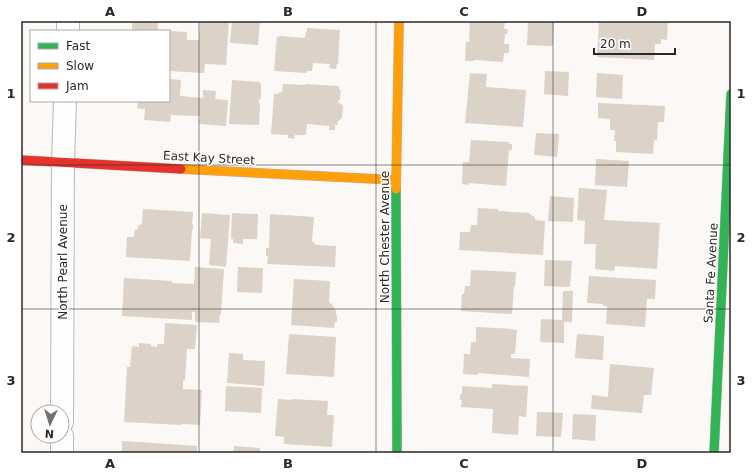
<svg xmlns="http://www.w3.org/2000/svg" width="752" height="474" viewBox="0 0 752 474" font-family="'DejaVu Sans',sans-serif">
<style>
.building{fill:#dcd2c8}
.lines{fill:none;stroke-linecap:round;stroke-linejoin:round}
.street-casing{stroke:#bbb9b6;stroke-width:24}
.fast-casing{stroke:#bbb9b6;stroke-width:10}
.slow-casing{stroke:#bbb9b6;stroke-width:10}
.jam-casing{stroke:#bbb9b6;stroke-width:10}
.street{stroke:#fefefe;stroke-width:22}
.fast{stroke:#30b455;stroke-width:9}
.slow{stroke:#ff9f0a;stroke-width:9}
.jam{stroke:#e5322d;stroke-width:9}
.grid{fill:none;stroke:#2a2826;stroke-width:1;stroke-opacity:0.55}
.labels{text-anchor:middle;stroke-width:3;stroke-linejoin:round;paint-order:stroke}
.street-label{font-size:12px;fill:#2a2826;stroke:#fff}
.neatline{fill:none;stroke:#2a2826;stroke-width:1.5}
.grid-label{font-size:13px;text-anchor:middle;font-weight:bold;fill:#2a2826}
</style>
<rect width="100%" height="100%" fill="#fbf8f5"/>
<path class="building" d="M200,21H229L226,65L205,64L204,73L169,71V31L187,32V40H199Z
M232,21H260L258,45L230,43Z
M470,21H505L504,29H508L507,34H505L504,44H509V53H504L503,62L474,60V61H465L466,41L469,42Z
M528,21H554L553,46L527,45Z
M599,21H668L667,40L661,39V44H655L654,60L597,57Z
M138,22L158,23V31H132V23H138Z
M307,28L340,30L338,64H337L336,69L329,68L330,64L313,63L312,71H307V73L274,71L277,36L279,37V36L305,38L306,32H307Z
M545,71L569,72L568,96L544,94Z
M470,73L487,74L486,87L526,90L523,127L465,123Z
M597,73L623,75L622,99L596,97Z
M169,79L181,80L180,96L203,98V90L216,91L215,99L228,100L226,126L199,124L200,116L171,115L170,122L144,120L145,109L137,108L138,101H169Z
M232,80L260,82V84H261V99H259V103H260L259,125L229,124Z
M283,84L305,85V84L339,86V90H341L340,99L339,100L338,102L343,106L342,118L337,122L338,125H335V130H329L330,126L307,124L306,135H295L294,139L288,138V135L271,134L274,94H278V93L282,92Z
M598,103L665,106L664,122H658L657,140H654L653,154L616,152V141H614L615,130H610V119L598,118Z
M536,133L559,134L557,157L534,155Z
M471,140L509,142V144H512V150H509L506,186L469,183V185L462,184L463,162H469Z
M596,159L629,161L627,187L595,185Z
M579,188L607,190L604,220L660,223L657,269L615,266L614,271L595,269L596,244H584L585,221L577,220Z
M550,196L574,198L573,222L548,221Z
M478,208L498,209V211L529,213V214L532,215V216L535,217V220L545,221L543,255L459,250L460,232H470L471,225H477Z
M143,209L193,212L192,224H193V230H192L190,261L126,257L127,237H134L135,229L137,230L139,225L142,224Z
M202,213L230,215L226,267L209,265L211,239L200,238Z
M232,213L258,214L257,239H243V244L233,243V239H231Z
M270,214L314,217L312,241L316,245L336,246L335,267L267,264L268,256H266V248H269Z
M545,260L572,261L570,287L544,286Z
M195,267L224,269L221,314H220L219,323L195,322V312H192V320L122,316L124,278L172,281V283L194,284Z
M238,267L263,268L262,293L237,292Z
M471,270L516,272L515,286H514L512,314L461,311L462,294H464L465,286H470Z
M589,276L656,280L655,299H647L645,327L606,324L607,306H603V304L587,303Z
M294,279L330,281L329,303L332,304L333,306L336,310V315H337V322H335L334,328L291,325Z
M563,291H573L572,322H564V343L540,342L541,319L562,320Z
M165,323L197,325L195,349H187L185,380H183V389L202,390L200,425L182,424V425L124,422L127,367H130L132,346L139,347V343L151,344V346L157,347V344H164Z
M476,327L513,329V330H517L515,354H511V358L530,359L529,377L478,373V375L463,374L464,354H470L471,342H476Z
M289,334L336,337L334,377L286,374Z
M577,334L604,336L603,360L575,358Z
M229,353L243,354V360L265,361L264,386L227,383Z
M610,364L654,368L651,395H644L642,413L591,409L592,395L608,397Z
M492,384L528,386L526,417L519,416L518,435L492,433L493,409L461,407L462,400H460V394H462V386L492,388Z
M226,386L262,388L261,413L225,411Z
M278,399L292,400V399L328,401L327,415H334L332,447L284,444V437L275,436Z
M537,412L563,413L561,437L536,436Z
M573,414L596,415L595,441L572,439Z
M122,441L197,446V453H122Z
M234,446L260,448V453H233Z"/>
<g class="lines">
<defs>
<path id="street" d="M68,31V21
M62,422L63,162L65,101
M62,453V436"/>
<path id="fast" d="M396,189L397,453
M714,453L731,94"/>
<path id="slow" d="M181,169L396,180
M396,189L399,21"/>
<path id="jam" d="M21,160L181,169"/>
</defs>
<use href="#street" class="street-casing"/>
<use href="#fast" class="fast-casing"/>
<use href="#slow" class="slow-casing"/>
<use href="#jam" class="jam-casing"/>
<use href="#street" class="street"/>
<use href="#fast" class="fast"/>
<use href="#slow" class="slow"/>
<use href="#jam" class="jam"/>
</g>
<path class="grid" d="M199,21V453M376,21V453M553,21V453M21,165H731M21,309H731"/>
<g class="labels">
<g class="street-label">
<text transform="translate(209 158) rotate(3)" y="4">East Kay Street</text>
<text transform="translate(385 237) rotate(-90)" y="4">North Chester Avenue</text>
<text transform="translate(63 262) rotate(-90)" y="4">North Pearl Avenue</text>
<text transform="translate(711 273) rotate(-87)" y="4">Santa Fe Avenue</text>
</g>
</g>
<rect width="752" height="474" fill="none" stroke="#ffffff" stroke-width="44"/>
<rect x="30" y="30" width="140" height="72" fill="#ffffff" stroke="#aaa9a8"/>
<rect x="38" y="43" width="20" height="6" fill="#30b455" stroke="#aaa9a8"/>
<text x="66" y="50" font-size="12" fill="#2a2826">Fast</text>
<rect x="38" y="63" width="20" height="6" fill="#ff9f0a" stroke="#aaa9a8"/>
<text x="66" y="70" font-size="12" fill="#2a2826">Slow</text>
<rect x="38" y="83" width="20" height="6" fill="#e5322d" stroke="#aaa9a8"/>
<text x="66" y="90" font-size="12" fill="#2a2826">Jam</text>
<g transform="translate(50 424) rotate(184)"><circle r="19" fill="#ffffff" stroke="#aaa9a8"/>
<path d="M0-3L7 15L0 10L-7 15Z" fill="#73716e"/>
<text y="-6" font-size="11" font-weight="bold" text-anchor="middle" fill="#2a2826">N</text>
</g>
<path d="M594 48v6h81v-6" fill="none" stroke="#2a2826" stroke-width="2"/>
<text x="600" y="48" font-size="12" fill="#2a2826" stroke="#ffffff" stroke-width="3" paint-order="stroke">20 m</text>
<rect x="22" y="22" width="708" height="430" class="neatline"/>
<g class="grid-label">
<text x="110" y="16">A</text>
<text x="288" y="16">B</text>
<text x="464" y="16">C</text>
<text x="642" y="16">D</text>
<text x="11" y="98">1</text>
<text x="741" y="98">1</text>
<text x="11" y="242">2</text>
<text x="741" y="242">2</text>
<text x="11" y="385">3</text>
<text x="741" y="385">3</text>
<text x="110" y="468">A</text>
<text x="288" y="468">B</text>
<text x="464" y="468">C</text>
<text x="642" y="468">D</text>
</g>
</svg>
